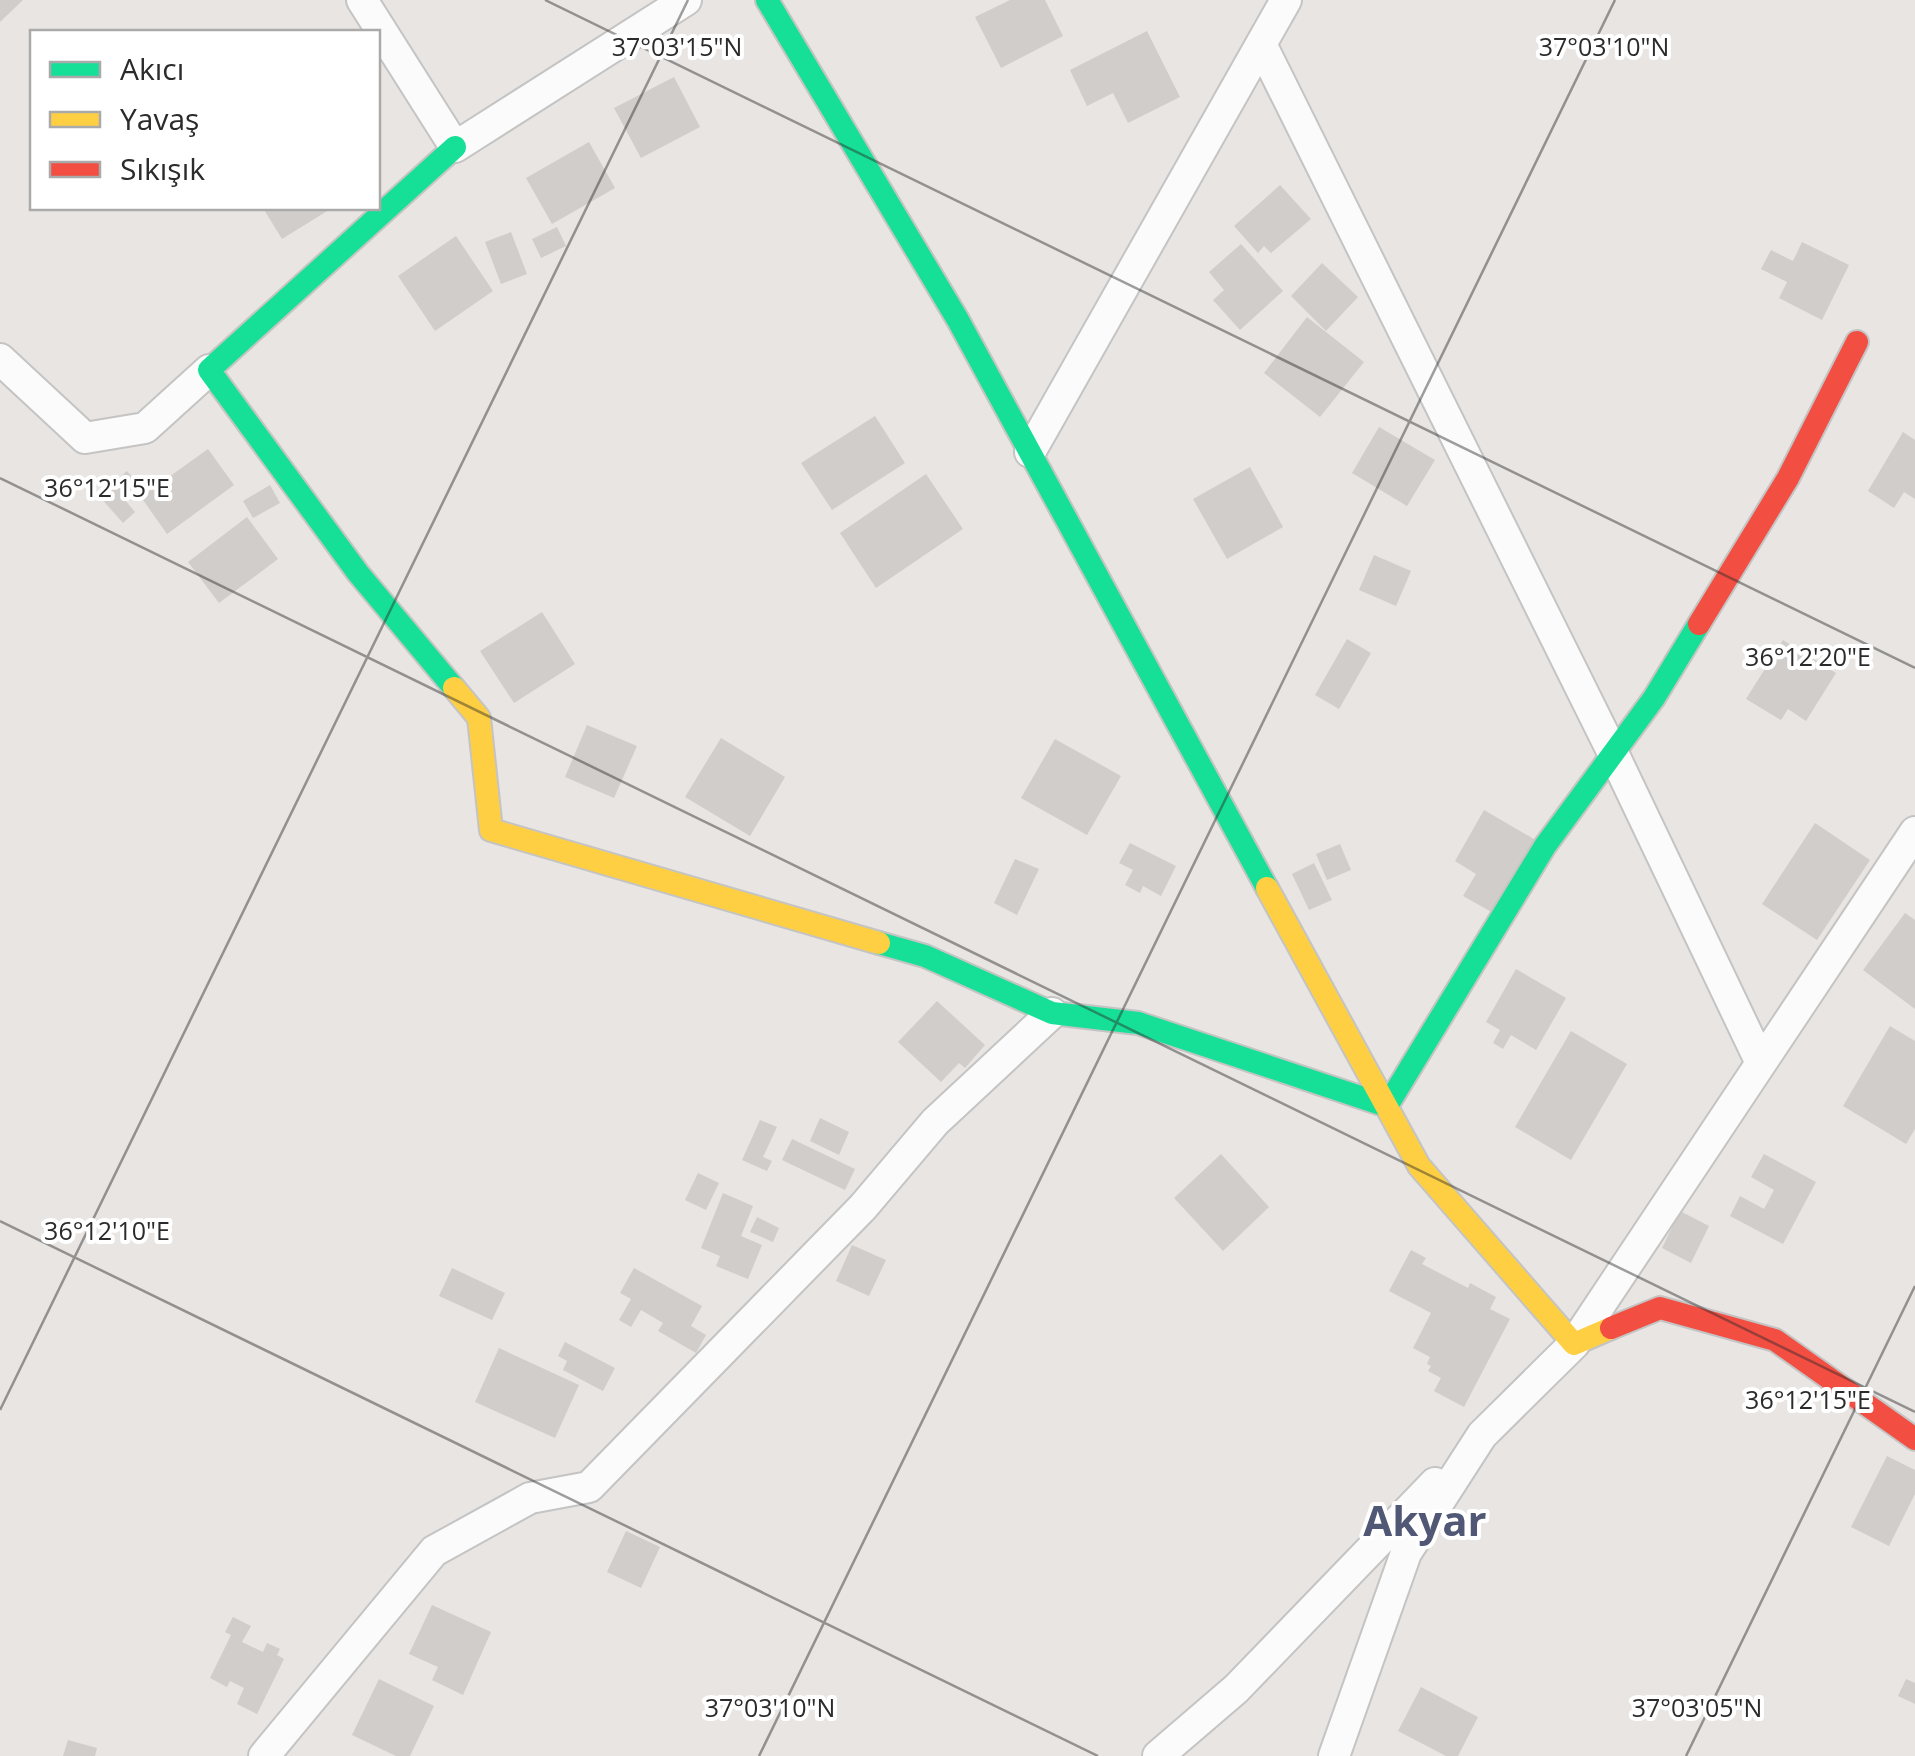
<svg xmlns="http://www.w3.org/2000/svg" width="1915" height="1756" viewBox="0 0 1915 1756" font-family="'Open Sans',sans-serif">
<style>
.building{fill:#d0cdcb}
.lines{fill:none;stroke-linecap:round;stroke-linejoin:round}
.street-casing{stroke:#c4c4c4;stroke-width:34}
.fast-casing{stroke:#c4c4c4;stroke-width:26}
.slow-casing{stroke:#c4c4c4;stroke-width:26}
.jam-casing{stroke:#c4c4c4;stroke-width:26}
.street{stroke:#fcfbfb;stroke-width:30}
.fast{stroke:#16e098;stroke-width:22}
.slow{stroke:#ffcf43;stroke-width:22}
.jam{stroke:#f24e42;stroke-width:22}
.ticks{fill:none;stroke:#2b2b2b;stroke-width:2.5;stroke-opacity:0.45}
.labels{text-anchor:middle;stroke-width:8;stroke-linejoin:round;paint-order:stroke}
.district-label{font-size:42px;font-weight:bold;fill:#515876;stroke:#fff}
.ticks-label{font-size:25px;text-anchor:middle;fill:#2b2b2b;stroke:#fff;stroke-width:8;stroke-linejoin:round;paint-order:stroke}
</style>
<rect width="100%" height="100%" fill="#e8e5e2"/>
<path class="building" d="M0,0H23L0,22Z
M1010,0H1045L1063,36L1001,68L975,17Z
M1147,31L1180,97L1128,123L1113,93L1087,106L1070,70Z
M674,77L700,127L641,158L614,108Z
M589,142L615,188L552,224L526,178Z
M1280,185L1311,219L1271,253L1264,246L1258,253L1234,226Z
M263,208H332L282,239Z
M557,227L566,246L541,258L532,239Z
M511,232L527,274L501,284L485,242Z
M456,236L493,291L435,331L398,276Z
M1802,242L1849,265L1822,320L1779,298L1787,282L1761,269L1771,250L1793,261Z
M1241,244L1283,291L1240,330L1213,300L1224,290L1209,272Z
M1322,263L1358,297L1326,331L1291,296Z
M1307,317L1364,362L1320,417L1264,373Z
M875,416L905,463L832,510L801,463Z
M1379,427L1435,460L1407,506L1352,473Z
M1903,432L1915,440V499L1904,492L1894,508L1868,491Z
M208,449L234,485L167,534L141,497Z
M1250,467L1283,527L1227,559L1193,499Z
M127,471L140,486L124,499L135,512L123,523L99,496Z
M926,474L963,529L876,588L840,533Z
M270,485L280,503L253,518L243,501Z
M247,517L278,559L219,603L188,562Z
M1374,555L1411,571L1396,606L1359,590Z
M542,612L575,664L514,703L480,651Z
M1347,639L1371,653L1339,709L1315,695Z
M1783,640L1836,673L1806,721L1788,709L1781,720L1746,699Z
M587,725L637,746L614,798L565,777Z
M721,738L785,777L750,836L685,797Z
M1055,739L1121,776L1087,835L1021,798Z
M1484,810L1539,842L1497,915L1463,896L1476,874L1455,861Z
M1815,823L1870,860L1817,940L1762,904Z
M1130,843L1176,866L1161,896L1143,886L1140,893L1125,885L1133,870L1119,863Z
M1340,844L1351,870L1327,880L1316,854Z
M1015,859L1039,869L1017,915L994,903Z
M1314,863L1332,900L1309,910L1292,874Z
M1905,913L1915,920V1009L1863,970Z
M1516,969L1566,998L1536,1050L1511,1035L1503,1049L1493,1043L1500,1030L1486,1022Z
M937,1001L985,1045L965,1068L959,1063L941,1082L898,1042Z
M1890,1026L1915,1041V1129L1906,1144L1843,1106Z
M1571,1031L1627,1064L1571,1160L1515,1127Z
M820,1118L849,1132L839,1155L810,1141Z
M760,1120L777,1127L763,1157L772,1161L767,1171L742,1160Z
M792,1139L855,1169L845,1190L782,1160Z
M1221,1154L1269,1207L1223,1251L1174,1198Z
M1764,1154L1816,1182L1783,1244L1730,1216L1740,1196L1764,1209L1774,1190L1751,1177Z
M698,1173L719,1183L706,1210L685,1200Z
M723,1193L753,1206L741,1236L762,1245L748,1279L716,1266L720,1256L701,1248Z
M1680,1211L1709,1226L1691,1263L1662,1248Z
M757,1217L779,1228L773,1242L750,1232Z
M852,1245L886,1260L869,1296L836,1281Z
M1411,1250L1426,1258L1422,1264L1468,1288L1470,1283L1496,1297L1490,1309L1510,1319L1464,1407L1434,1391L1441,1378L1428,1371L1431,1366L1427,1364L1430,1357L1413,1348L1431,1313L1389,1291Z
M452,1268L505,1293L492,1320L439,1296Z
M634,1268L702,1306L691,1326L706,1335L696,1353L658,1331L663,1323L641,1310L631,1327L619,1320L631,1299L620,1293Z
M565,1342L615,1368L603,1391L563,1370L567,1361L558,1356Z
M499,1348L579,1385L555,1438L475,1402Z
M1887,1456L1915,1470V1494L1889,1546L1851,1527Z
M626,1531L660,1547L641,1588L607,1572Z
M432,1605L491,1632L463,1695L432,1680L438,1667L409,1654Z
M233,1617L251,1626L242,1642L263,1652L267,1643L280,1649L277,1655L284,1659L257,1714L237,1704L244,1688L230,1681L227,1687L210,1678L231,1635L225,1632Z
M379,1679L434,1706L410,1756H396L352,1735Z
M1906,1679L1915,1683V1704L1898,1696Z
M1421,1687L1478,1717L1458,1756H1446L1398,1731Z
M68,1740L97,1748L95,1756H63Z"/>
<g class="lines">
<defs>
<path id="street" d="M362,0L455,147L686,0
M1261,44L1613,753L1761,1063
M0,359L85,438L145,428L209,370
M1030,452L1286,0
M264,1756L434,1551L530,1498L589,1487L863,1207L935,1122L1052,1013
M1158,1756L1236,1689L1435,1483
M1334,1756L1406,1553L1482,1435L1574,1344L1915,832"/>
<path id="fast" d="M767,0L958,320L1267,888
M454,688L358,573L209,370L455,147
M879,943L925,956L1052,1013L1138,1023L1387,1106L1545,846L1654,698L1699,624"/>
<path id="slow" d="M454,688L479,718L491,830L879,943
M1267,888L1419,1166L1574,1344L1611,1328"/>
<path id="jam" d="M1699,624L1788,478L1857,342
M1611,1328L1660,1308L1775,1340L1915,1439"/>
</defs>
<use href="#street" class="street-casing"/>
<use href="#fast" class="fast-casing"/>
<use href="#slow" class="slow-casing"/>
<use href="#jam" class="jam-casing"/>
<use href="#street" class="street"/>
<use href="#fast" class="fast"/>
<use href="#slow" class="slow"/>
<use href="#jam" class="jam"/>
</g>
<path class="ticks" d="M545,0L1915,668M0,478L1915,1412M0,1221L1098,1756M0,1410L688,0M759,1756L1615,0M1686,1756L1915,1286"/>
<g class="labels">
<g class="district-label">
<text x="1425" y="1536">Akyar</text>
</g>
</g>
<g class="ticks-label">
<text x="677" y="56">37°03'15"N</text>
<text x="1604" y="56">37°03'10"N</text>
<text x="107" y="497">36°12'15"E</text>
<text x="1808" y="666">36°12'20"E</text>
<text x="107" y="1240">36°12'10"E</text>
<text x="1808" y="1409">36°12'15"E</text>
<text x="770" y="1717">37°03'10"N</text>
<text x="1697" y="1717">37°03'05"N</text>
</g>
<rect x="30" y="30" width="350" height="180" fill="#ffffff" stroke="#aaaaaa" stroke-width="2.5"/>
<rect x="50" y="62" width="50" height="15" fill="#16e098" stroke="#aaaaaa" stroke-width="2.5"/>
<text x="120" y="80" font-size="30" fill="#2b2b2b">Akıcı</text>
<rect x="50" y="112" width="50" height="15" fill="#ffcf43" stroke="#aaaaaa" stroke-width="2.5"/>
<text x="120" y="130" font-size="30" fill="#2b2b2b">Yavaş</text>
<rect x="50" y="162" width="50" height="15" fill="#f24e42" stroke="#aaaaaa" stroke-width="2.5"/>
<text x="120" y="180" font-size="30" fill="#2b2b2b">Sıkışık</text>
</svg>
